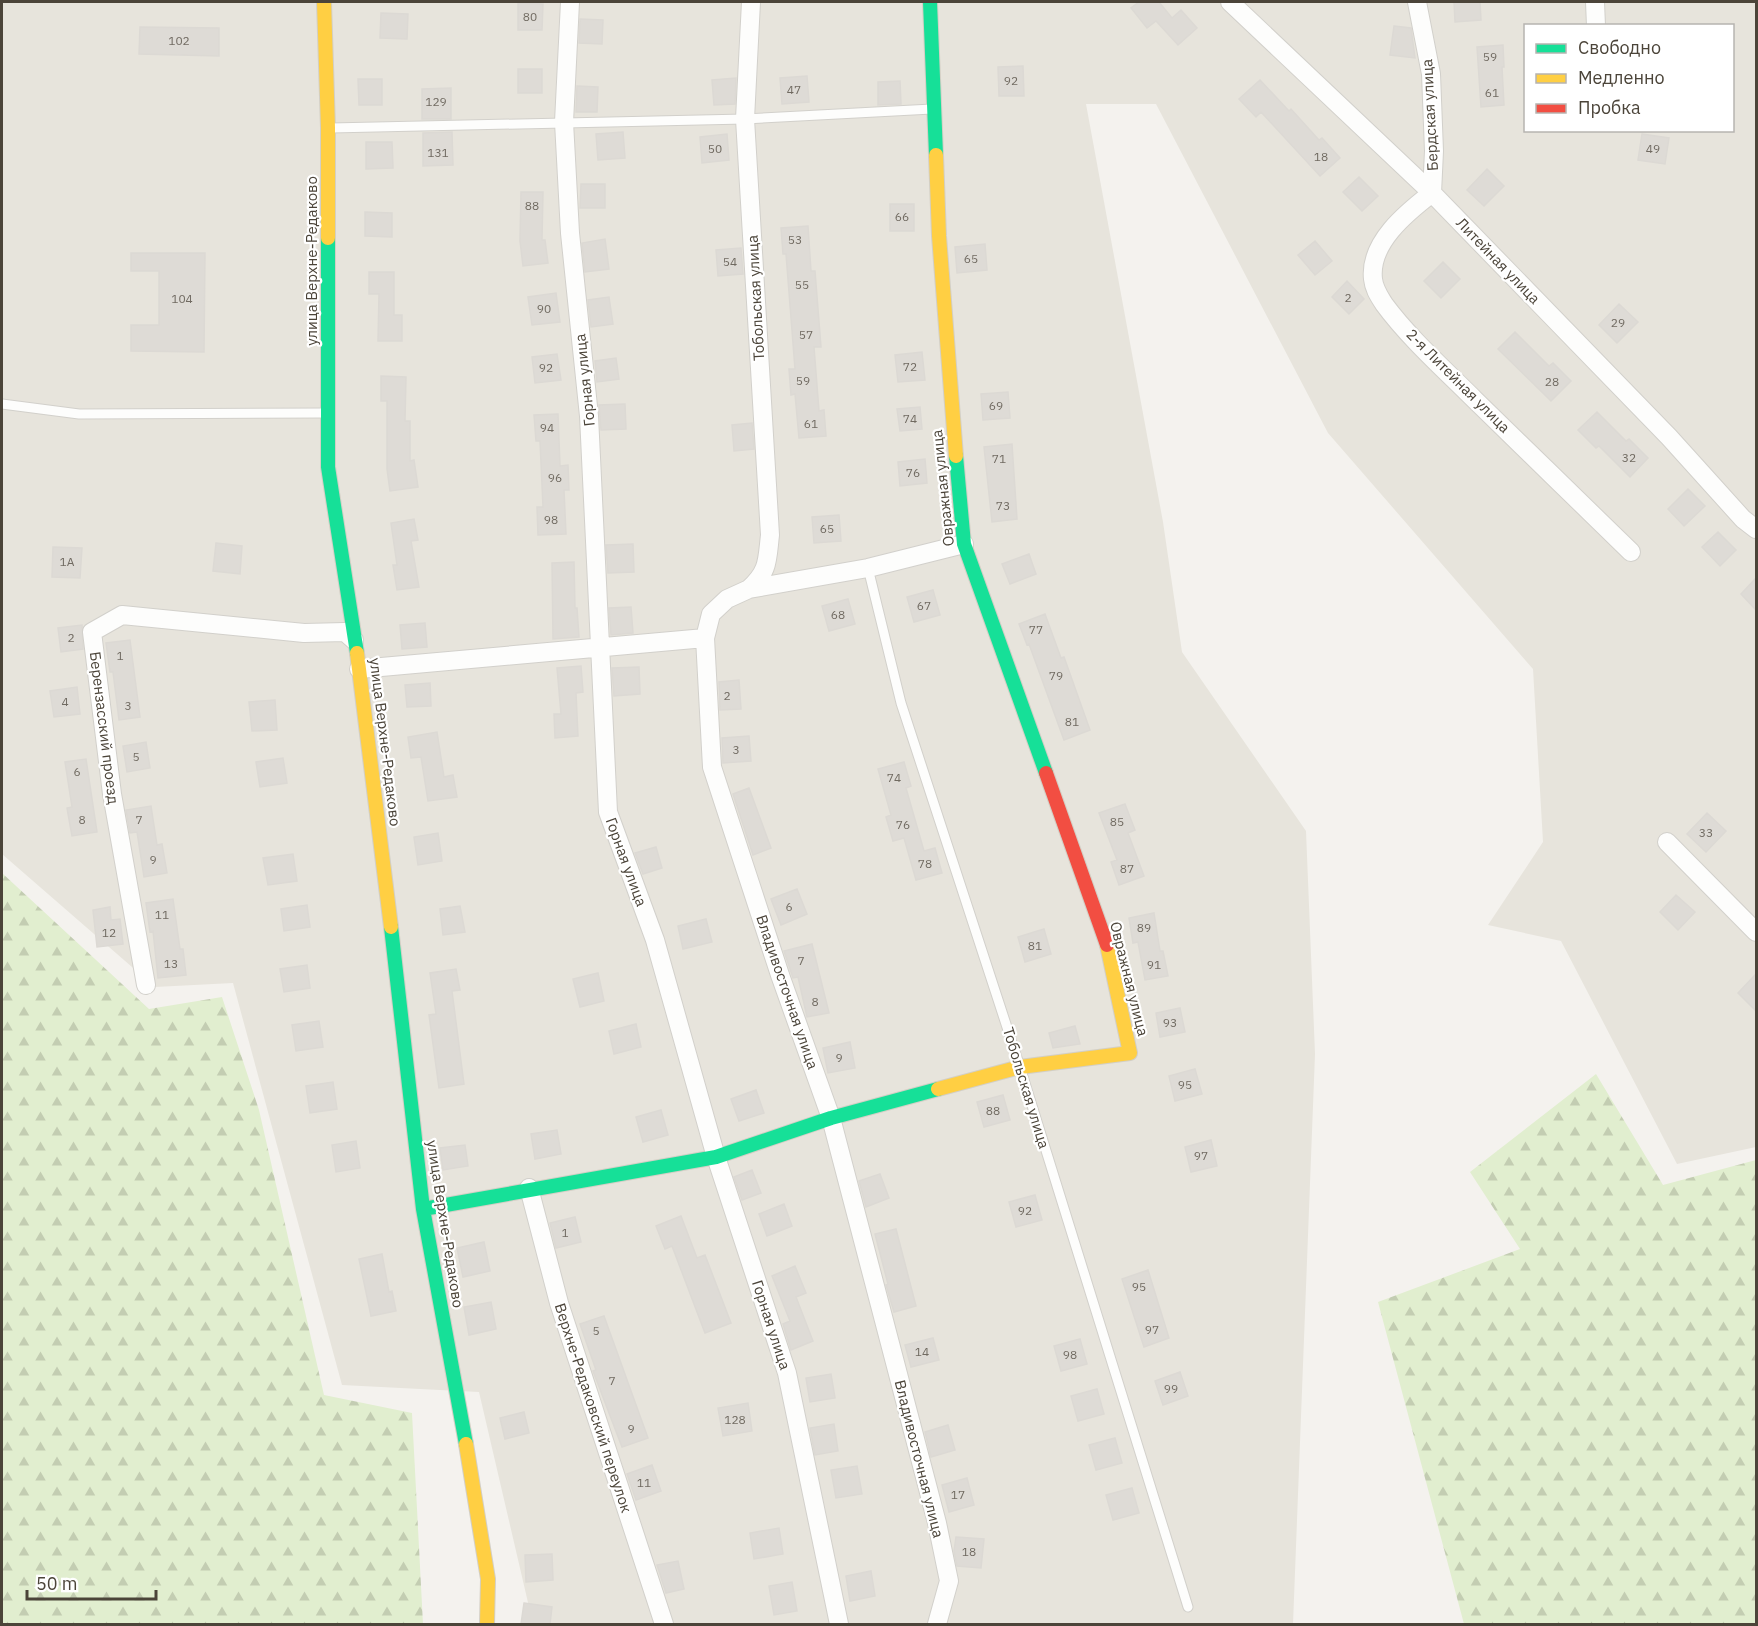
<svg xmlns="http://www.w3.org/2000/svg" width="1758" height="1626" viewBox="0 0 1758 1626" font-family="'IBM Plex Sans',sans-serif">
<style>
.residential{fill:#e7e4dc;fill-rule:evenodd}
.forest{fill:url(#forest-firs)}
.building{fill:#dedbd6;stroke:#dcd9d4;stroke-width:1.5}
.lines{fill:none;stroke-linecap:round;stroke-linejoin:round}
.lane-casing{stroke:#d2d0cb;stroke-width:11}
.street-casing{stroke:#d2d0cb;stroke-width:20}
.fast-casing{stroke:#d3cfc5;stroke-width:16}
.slow-casing{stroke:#d3cfc5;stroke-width:16}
.jam-casing{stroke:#d3cfc5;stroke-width:16}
.lane{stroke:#fdfdfc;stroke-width:9}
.street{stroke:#fdfdfc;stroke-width:18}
.fast{stroke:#16e098;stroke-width:14}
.slow{stroke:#ffcf43;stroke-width:14}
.jam{stroke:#f24e42;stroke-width:14}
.labels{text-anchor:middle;stroke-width:4.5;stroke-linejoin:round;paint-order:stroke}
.number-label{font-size:12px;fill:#706a61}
.street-label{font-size:15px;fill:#4b4439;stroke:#fff}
</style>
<defs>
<pattern id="forest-firs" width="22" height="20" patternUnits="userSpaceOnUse" patternTransform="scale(1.5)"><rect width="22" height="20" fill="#e1eecf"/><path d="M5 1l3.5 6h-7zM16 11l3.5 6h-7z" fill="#c3cdb2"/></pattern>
</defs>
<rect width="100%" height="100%" fill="#f4f2ee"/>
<path class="residential" d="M2,2H1756V1147L1677,1164L1561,941L1488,925L1543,842L1533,669L1328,433L1156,104H1086L1163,522L1182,652L1306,831L1315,1054L1293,1624H533L479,1392L342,1385L233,983L155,987L2,854ZM1526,26H1732V130H1526Z"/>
<path class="forest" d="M2,873L149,1009L222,997L259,1110L324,1395L412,1413L423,1624H2Z
M1596,1074L1663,1185L1756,1160V1624H1464L1378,1302L1520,1249L1470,1172Z"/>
<path class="building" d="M1139,2H1159L1172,18L1181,10L1197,28L1178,45L1156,21L1147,28L1131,8Z
M1454,2H1480L1481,20L1455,22Z
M518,3L543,4L542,30H518Z
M381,13L408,14L407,39L380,38Z
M580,19L603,20L602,44L579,43Z
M1394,26L1411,28L1415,58L1390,55Z
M140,27L219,28V56L139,54Z
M1503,45L1504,67H1502L1504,105L1481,107L1477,47Z
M1023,66L1024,96H999L998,67Z
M518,69H542V93H518Z
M807,76L809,102L782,104L780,78Z
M736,78L735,104L714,105L712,80Z
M358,79H382V105H359Z
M1260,80L1289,111L1291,109L1319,140L1322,138L1340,158L1320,176L1261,112L1256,117L1239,99Z
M900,81L901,104L878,105V82Z
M577,86L598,87L597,112H576Z
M451,88V119H422V89Z
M452,132L453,165L423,166V133Z
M623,132L625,158L598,160L596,134Z
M727,134L729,160L702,163L700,137Z
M1642,134L1669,138L1665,164L1638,160Z
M366,142H392L393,168L366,169Z
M1487,169L1504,186L1484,206L1467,190Z
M1359,177L1378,196L1362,211L1343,192Z
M581,184H605V208H580Z
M521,192H543L542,240H545L548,263L523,266L520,241Z
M890,204H914V231H890Z
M365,212L392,213V237L365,236Z
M808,226L811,271H815L821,347H814L819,411L824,410L826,436L799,438L795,394L791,395L789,369H795L786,254H783L781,228Z
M605,239L609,269L585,272L582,243Z
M1315,241L1332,261L1315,275L1298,255Z
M985,244L987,270L957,273L955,247Z
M741,248L743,274L718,276L716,250Z
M131,253H205L204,352L131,351V325H159V271H131Z
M1443,262L1460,279L1441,298L1424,281Z
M369,272H394V315H402V341H378L379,294H369Z
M1347,281L1364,299L1349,314L1332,297Z
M556,293L560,322L532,325L528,297Z
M609,297L613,324L591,327L588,300Z
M1619,304L1638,322L1617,343L1599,325Z
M1515,332L1549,366L1553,363L1571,381L1551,401L1498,349Z
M922,352L925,380L898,382L895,355Z
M557,354L561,380L535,383L532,357Z
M616,358L619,379L597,382L595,361Z
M381,376L406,377L405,421H410V461L414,460L418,487L390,491L387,469V401H381Z
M1008,392L1010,418L983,420L981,394Z
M625,404L626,429L601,430L599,405Z
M920,407L922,429L900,431L897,409Z
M1597,412L1626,441L1629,439L1648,458L1630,477L1599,446L1596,448L1578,430Z
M558,414L560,466L568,465L569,490H564L566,534L538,535L537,507H543L540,441H536L534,415Z
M752,423L754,449L734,451L732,425Z
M1012,444L1017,519L992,522L984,447Z
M925,459L927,483L900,486L898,462Z
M1688,489L1705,506L1684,526L1668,509Z
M839,515L841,541L814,543L812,517Z
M414,519L418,540L411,541L419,587L397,590L393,565H397L391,523Z
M1718,532L1736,550L1720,566L1702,547Z
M216,543L242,546L240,574L213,571Z
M633,544L634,572L608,573L606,545Z
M53,547L82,548L80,578L52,577Z
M1029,554L1036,574L1010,584L1002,564Z
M574,562L575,608H577L579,637L553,639L552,563Z
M1756,578V610L1741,594Z
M933,590L940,615L914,622L907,597Z
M848,599L855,624L829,631L822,606Z
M631,607L633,633L611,635L609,608Z
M1045,614L1061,658L1064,657L1090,730L1064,740L1029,644L1027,645L1019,624Z
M425,623L427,647L402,649L400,625Z
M82,625L83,649L61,652L58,628Z
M130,640L140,717L119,720L113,672H110L106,643Z
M581,666L583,692L576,693L578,736L555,738L554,714H561L557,668Z
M639,667L640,694L614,696L612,668Z
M739,680L741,709L720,710L719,682Z
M430,683L431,706L407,707L405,685Z
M77,687L80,714L54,717L50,691Z
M275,700L277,730L252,731L249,702Z
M437,732L444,777L453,775L457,797L428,801L421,757L411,758L408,737Z
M749,736L751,761L723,763L722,738Z
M146,742L150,768L127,772L123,746Z
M283,758L287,783L260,787L256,762Z
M86,759L97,832L72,836L67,808L72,807L65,762Z
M904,762L911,786L906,788L924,851L935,848L942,873L916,880L904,838L893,841L886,817L891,815L878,769Z
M749,788L771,848L753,855L733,794Z
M1125,804L1135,830L1128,833L1144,876L1119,885L1111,862L1117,860L1099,813Z
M151,806L157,845L162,844L167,873L144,877L137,832L130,833L126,810Z
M1707,813L1726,831L1706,852L1687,834Z
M438,833L442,861L418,865L414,837Z
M656,847L662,868L643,874L635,853Z
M293,854L297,881L268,885L263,858Z
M797,889L807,914L781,925L771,899Z
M1676,895L1695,912L1678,930L1660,912Z
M173,899L180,949H183L186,975L158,978L153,931L150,932L146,903Z
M307,905L310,927L284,931L281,909Z
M460,906L465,932L443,935L440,909Z
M110,907L111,920L120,919L123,944L97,947L93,910Z
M1154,913L1160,951H1163L1168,976L1145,980L1138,942L1133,943L1129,918Z
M706,919L712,942L683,949L678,926Z
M1044,929L1051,954L1025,962L1018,937Z
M812,944L829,1013L807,1017L798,977L793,978L784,951Z
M307,965L310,988L284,992L280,969Z
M456,969L460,990L452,991L464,1084L439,1088L429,1015L436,1014L430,973Z
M598,973L604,1001L580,1007L573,979Z
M1756,974V1011L1738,993Z
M1180,1008L1185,1032L1160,1037L1156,1013Z
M319,1021L323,1047L296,1051L292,1025Z
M636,1024L641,1047L614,1054L609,1031Z
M1075,1026L1080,1044L1053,1048L1049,1033Z
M850,1042L855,1068L828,1073L823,1048Z
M1195,1069L1202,1094L1175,1101L1169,1076Z
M333,1082L337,1109L310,1113L306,1086Z
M756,1090L764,1113L739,1121L731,1099Z
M1003,1095L1010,1120L984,1127L977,1102Z
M661,1110L668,1135L643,1142L636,1117Z
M557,1130L561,1154L535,1159L531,1134Z
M1211,1140L1217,1166L1191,1172L1185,1147Z
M356,1141L360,1168L336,1172L332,1145Z
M465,1145L468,1166L443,1170L440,1148Z
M752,1170L761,1193L742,1200L734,1177Z
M880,1174L889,1198L866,1207L859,1181Z
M1035,1195L1042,1220L1016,1227L1009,1202Z
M784,1204L792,1226L767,1236L759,1214Z
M681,1216L697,1258L705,1255L731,1323L705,1333L672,1246L665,1249L656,1226Z
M575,1217L581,1242L556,1248L550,1223Z
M896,1229L916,1306L894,1312L886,1285L888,1284L875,1234Z
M484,1242L490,1271L463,1277L457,1248Z
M382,1254L389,1292L392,1291L396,1311L371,1316L359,1259Z
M795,1266L806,1293L796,1297L813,1341L791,1350L783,1324L790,1321L772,1276Z
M1148,1270L1169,1338L1144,1347L1122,1279Z
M491,1302L496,1329L469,1335L464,1307Z
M604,1316L648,1438L622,1447L593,1371L596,1370L580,1324Z
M933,1338L939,1360L911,1367L905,1345Z
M1080,1339L1087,1364L1061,1371L1054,1346Z
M1180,1372L1188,1396L1163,1405L1155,1381Z
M831,1374L835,1398L810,1402L806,1378Z
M1097,1389L1104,1414L1078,1421L1071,1396Z
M748,1403L752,1431L723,1436L718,1408Z
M524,1412L529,1433L505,1439L500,1418Z
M834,1424L838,1451L815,1455L810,1428Z
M948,1425L955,1450L931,1457L925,1432Z
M1115,1438L1122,1463L1096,1470L1089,1445Z
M652,1465L661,1491L636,1500L627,1474Z
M857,1466L862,1494L836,1498L831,1470Z
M967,1478L974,1505L949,1512L942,1485Z
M1132,1488L1139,1513L1113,1520L1106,1495Z
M779,1528L783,1554L754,1559L750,1533Z
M956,1537L984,1539L981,1568L957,1566L954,1551Z
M552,1554L553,1580L526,1582L525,1555Z
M678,1561L684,1589L666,1593L657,1565Z
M871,1571L875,1596L850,1601L846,1576Z
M792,1582L797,1611L774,1615L769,1586Z
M524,1603L552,1607L550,1624H521Z"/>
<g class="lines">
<defs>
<path id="lane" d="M331,128L745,119L932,109
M2,404L79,414L326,413
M868,568L901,703L1020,1067L1188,1607"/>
<path id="street" d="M570,2L564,122L570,233L589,416L608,812L655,940L716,1157L787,1373L839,1624
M1230,2L1432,193L1669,437L1743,519L1756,529
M1417,2L1431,74L1434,151L1432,193C1406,213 1369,243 1373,279C1374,289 1379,296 1384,304C1409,338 1445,370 1475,400C1527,451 1579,501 1631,552
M1595,2L1596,26
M749,589C769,571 767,560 770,535L745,119L751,2
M359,669L705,638
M1667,842L1756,932
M146,985L112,794L92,632L122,615L304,633L345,632L354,640
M529,1188L559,1303L664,1624
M937,1624L949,1581L937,1523L831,1118L780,975L712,767L705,638L711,614L727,599L749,589L868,568L964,544"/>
<path id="fast" d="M930,2L936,155
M328,238V467L357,653
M956,456L964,544L1046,773
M391,927L423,1209L466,1444
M423,1209L716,1157L831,1118L938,1089"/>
<path id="slow" d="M324,2L328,128V238
M936,155L939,236L956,456
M357,653L391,927
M938,1089L1020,1067L1130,1053L1107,945
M466,1444L488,1579L487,1624"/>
<path id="jam" d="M1046,773L1107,945"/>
</defs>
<use href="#lane" class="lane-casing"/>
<use href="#street" class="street-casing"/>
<use href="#fast" class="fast-casing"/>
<use href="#slow" class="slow-casing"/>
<use href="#jam" class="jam-casing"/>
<use href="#lane" class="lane"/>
<use href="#street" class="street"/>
<use href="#fast" class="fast"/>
<use href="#slow" class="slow"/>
<use href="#jam" class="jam"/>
</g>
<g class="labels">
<g class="number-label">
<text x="530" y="21">80</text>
<text x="179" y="45">102</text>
<text x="1490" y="61">59</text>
<text x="1011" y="85">92</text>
<text x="794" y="94">47</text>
<text x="1492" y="97">61</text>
<text x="436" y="106">129</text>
<text x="715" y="153">50</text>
<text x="1653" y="153">49</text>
<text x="438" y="157">131</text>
<text x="1321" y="161">18</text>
<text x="532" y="210">88</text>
<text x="902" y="221">66</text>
<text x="795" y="244">53</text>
<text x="971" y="263">65</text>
<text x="730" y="266">54</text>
<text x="802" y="289">55</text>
<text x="1348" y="302">2</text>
<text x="182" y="303">104</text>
<text x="544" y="313">90</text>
<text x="1618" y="327">29</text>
<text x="806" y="339">57</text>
<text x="910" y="371">72</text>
<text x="546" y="372">92</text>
<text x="803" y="385">59</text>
<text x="1552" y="386">28</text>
<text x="996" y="410">69</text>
<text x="910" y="423">74</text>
<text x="811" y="428">61</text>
<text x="547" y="432">94</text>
<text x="1629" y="462">32</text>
<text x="999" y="463">71</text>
<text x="913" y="477">76</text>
<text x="555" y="482">96</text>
<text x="1003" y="510">73</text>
<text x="551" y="524">98</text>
<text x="827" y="533">65</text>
<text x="67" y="566">1А</text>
<text x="924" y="610">67</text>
<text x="838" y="619">68</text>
<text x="1036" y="634">77</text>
<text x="71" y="642">2</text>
<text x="120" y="660">1</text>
<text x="1056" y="680">79</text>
<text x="727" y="700">2</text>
<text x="65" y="706">4</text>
<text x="128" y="710">3</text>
<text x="1072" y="726">81</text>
<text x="736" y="754">3</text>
<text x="136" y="761">5</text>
<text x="77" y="776">6</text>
<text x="894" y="782">74</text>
<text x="82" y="824">8</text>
<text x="139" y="824">7</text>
<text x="1117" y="826">85</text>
<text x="903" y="829">76</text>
<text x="1706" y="837">33</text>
<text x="153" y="864">9</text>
<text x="925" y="868">78</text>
<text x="1127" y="873">87</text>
<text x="789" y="911">6</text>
<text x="162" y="919">11</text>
<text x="1144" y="932">89</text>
<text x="109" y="937">12</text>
<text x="1035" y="950">81</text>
<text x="801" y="965">7</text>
<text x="171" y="968">13</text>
<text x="1154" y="969">91</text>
<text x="815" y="1006">8</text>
<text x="1170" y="1027">93</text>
<text x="839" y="1062">9</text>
<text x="1185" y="1089">95</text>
<text x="993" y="1115">88</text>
<text x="1201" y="1160">97</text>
<text x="1025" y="1215">92</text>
<text x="565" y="1237">1</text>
<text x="1139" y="1291">95</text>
<text x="1152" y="1334">97</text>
<text x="596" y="1335">5</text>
<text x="922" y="1356">14</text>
<text x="1070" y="1359">98</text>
<text x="612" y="1385">7</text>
<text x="1171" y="1393">99</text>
<text x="735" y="1424">128</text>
<text x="631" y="1433">9</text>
<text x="644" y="1487">11</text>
<text x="958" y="1499">17</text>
<text x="969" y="1556">18</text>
</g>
<g class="street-label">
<text transform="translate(1430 115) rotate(-93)" y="5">Бердская улица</text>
<text transform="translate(312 261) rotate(-90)" y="5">улица Верхне-Редаково</text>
<text transform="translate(1498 261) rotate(46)" y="5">Литейная улица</text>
<text transform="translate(756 298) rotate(-93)" y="5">Тобольская улица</text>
<text transform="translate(585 380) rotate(-96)" y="5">Горная улица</text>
<text transform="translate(1458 381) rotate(45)" y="5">2-я Литейная улица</text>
<text transform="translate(943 488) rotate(-96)" y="5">Овражная улица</text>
<text transform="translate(104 728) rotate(83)" y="5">Берензасский проезд</text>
<text transform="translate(385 742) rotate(83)" y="5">улица Верхне-Редаково</text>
<text transform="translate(626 862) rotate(70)" y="5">Горная улица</text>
<text transform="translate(1129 979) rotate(76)" y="5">Овражная улица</text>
<text transform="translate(787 992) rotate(71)" y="5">Владивосточная улица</text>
<text transform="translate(1026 1088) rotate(73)" y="5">Тобольская улица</text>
<text transform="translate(445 1224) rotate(81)" y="5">улица Верхне-Редаково</text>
<text transform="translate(771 1325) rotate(72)" y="5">Горная улица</text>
<text transform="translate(593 1408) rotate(72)" y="5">Верхне-Редаковский переулок</text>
<text transform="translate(919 1459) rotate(76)" y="5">Владивосточная улица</text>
</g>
</g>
<rect width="1758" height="1626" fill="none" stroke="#4b4439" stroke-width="6"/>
<rect x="1524" y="24" width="210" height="108" fill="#ffffff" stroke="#b7b4b0" stroke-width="1.5"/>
<rect x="1536" y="44" width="30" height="9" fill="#16e098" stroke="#b7b4b0" stroke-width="1.5"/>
<text x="1578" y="54" font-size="18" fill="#4b4439">Свободно</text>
<rect x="1536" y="74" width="30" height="9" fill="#ffcf43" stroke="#b7b4b0" stroke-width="1.5"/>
<text x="1578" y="84" font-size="18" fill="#4b4439">Медленно</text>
<rect x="1536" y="104" width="30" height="9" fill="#f24e42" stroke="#b7b4b0" stroke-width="1.5"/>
<text x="1578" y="114" font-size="18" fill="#4b4439">Пробка</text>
<path d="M27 1590v9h129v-9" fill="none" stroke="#4b4439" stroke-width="3"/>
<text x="36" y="1590" font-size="18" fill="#4b4439" stroke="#ffffff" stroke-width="4.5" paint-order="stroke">50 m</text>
</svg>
